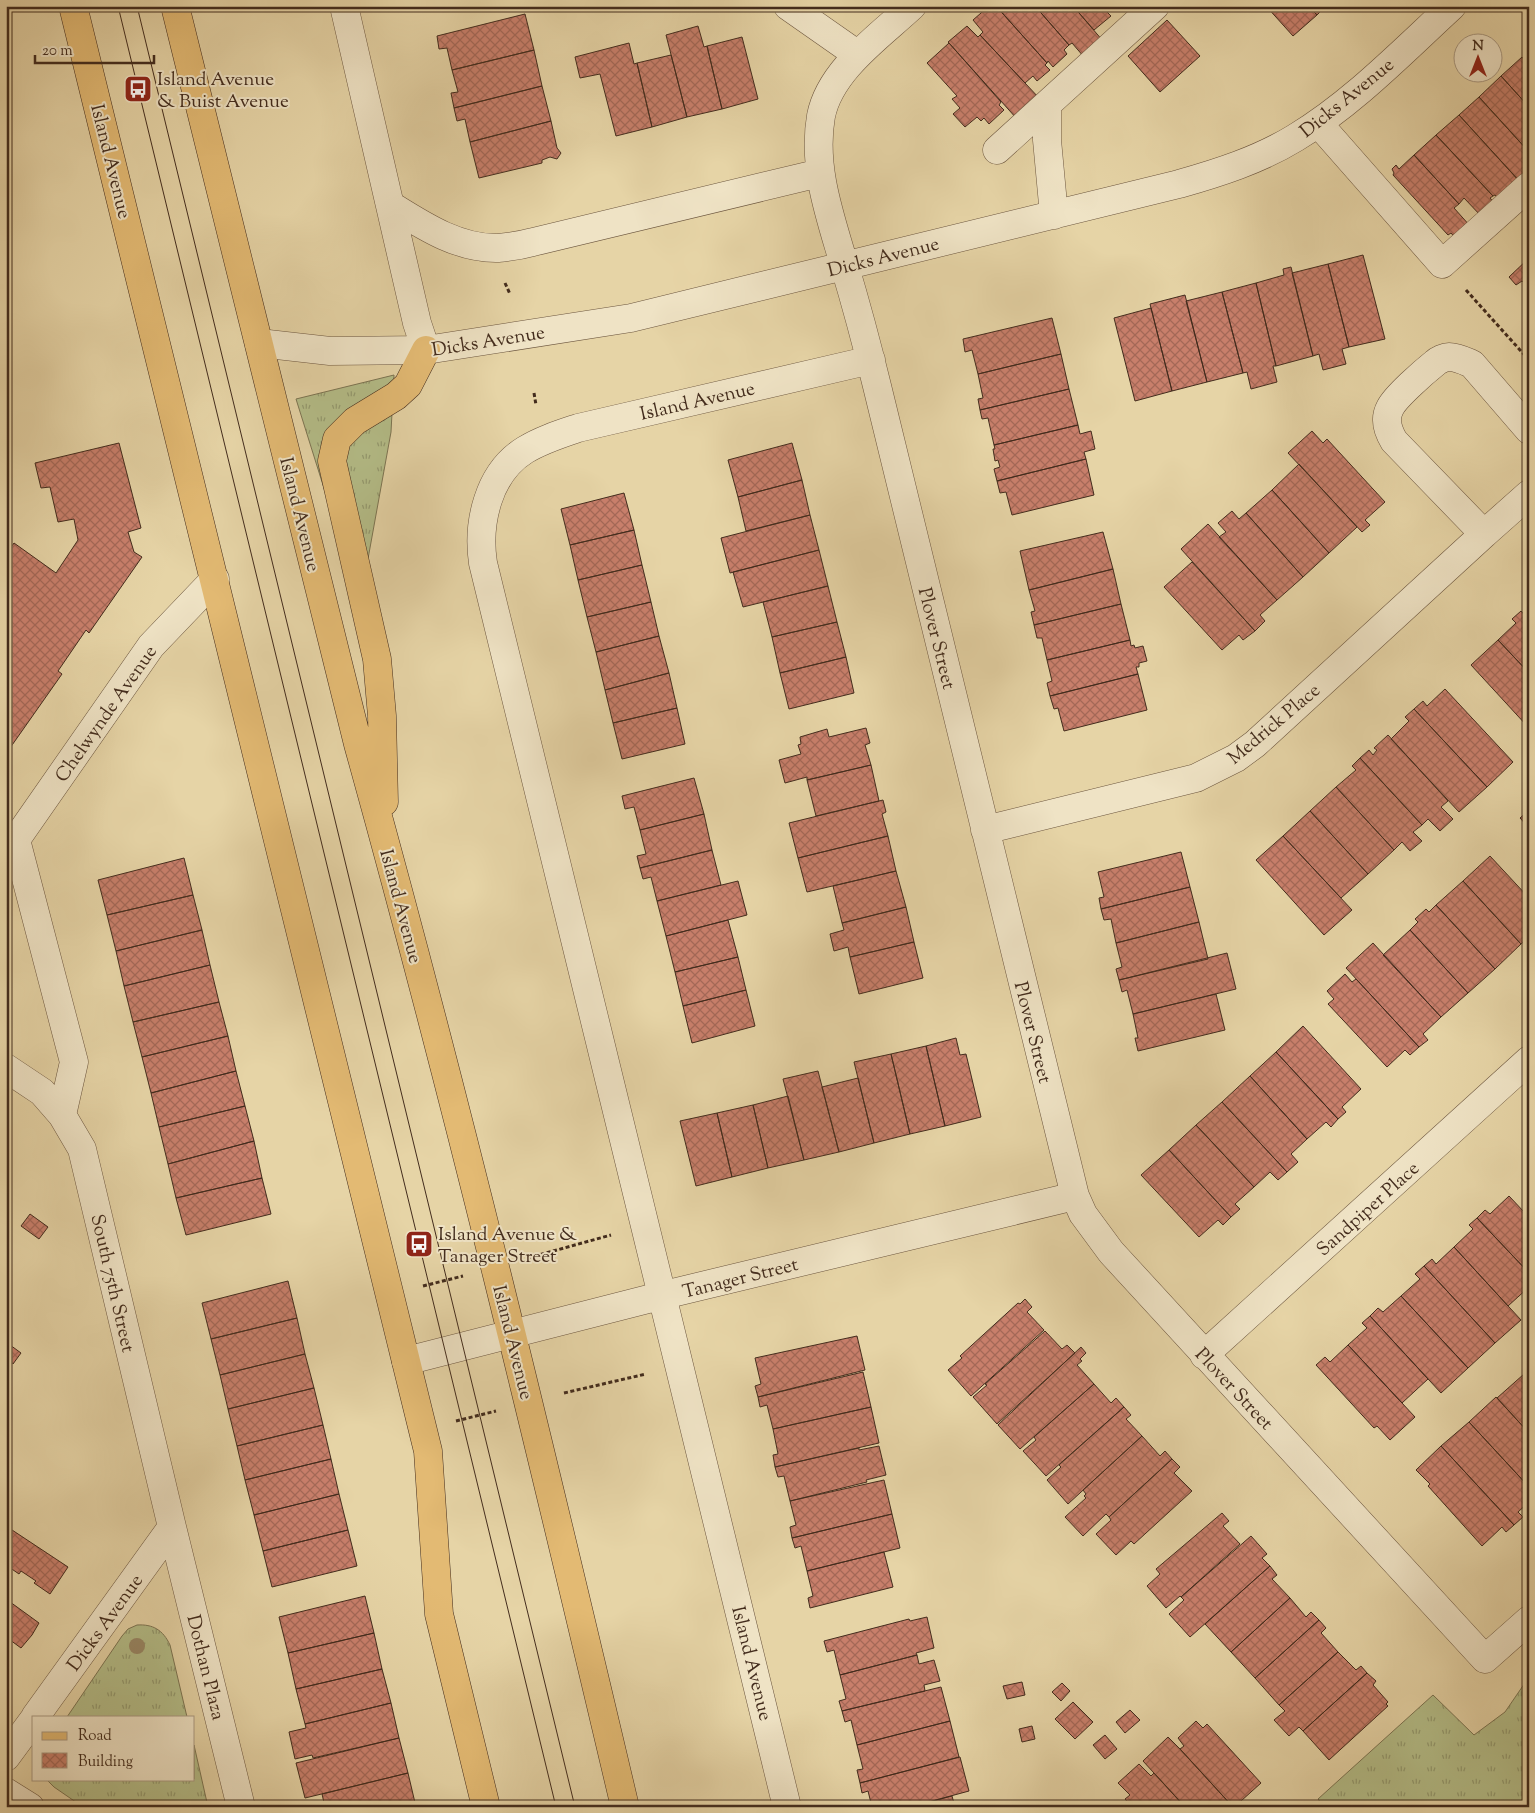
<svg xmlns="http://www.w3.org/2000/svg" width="1535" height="1813" viewBox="0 0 1535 1813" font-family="'Sorts Mill Goudy',serif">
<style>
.grass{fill:url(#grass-tufts);stroke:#7c7452}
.building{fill:url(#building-cross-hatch);stroke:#432c1d}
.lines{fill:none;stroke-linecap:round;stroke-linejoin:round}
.minor-casing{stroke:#6c563f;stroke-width:29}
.major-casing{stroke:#432c1d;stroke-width:29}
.path{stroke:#432c1d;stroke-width:3;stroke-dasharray:4 2.5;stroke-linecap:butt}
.minor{stroke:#efe3c5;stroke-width:28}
.major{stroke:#e3ba73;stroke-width:28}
.tram{stroke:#432c1d;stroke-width:1}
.tree{fill:#986}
.labels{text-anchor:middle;stroke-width:4;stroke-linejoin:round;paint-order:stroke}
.poi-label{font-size:19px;fill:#432c1d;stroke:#efe3c5;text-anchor:start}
.street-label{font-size:19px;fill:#432c1d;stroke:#efe3c5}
</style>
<defs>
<pattern id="grass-tufts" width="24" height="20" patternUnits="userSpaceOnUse" patternTransform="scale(1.25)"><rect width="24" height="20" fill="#b4bd88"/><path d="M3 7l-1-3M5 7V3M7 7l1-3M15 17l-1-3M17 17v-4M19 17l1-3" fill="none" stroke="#949a6f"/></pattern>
<pattern id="building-cross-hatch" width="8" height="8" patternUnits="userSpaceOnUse" patternTransform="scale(1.25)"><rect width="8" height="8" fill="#c87f6b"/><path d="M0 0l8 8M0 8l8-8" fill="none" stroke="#a46857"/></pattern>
</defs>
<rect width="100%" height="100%" fill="#e6d4a6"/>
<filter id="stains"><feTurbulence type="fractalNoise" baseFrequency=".004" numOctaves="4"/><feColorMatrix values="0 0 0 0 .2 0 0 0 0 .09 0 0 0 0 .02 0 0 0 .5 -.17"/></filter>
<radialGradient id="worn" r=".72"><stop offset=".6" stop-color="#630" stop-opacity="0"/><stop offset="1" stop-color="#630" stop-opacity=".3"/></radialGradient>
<path class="grass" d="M394,375L391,432L360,603L296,399Z
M137,1625C153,1624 163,1630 170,1645L187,1717H67L122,1636L128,1629Z
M1529,1677V1807H1324L1318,1799L1433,1695L1474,1735L1505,1712Z
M194,1745L208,1807H83L54,1787L46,1779H194Z"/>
<path class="building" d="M989,6H996L1047,63L1045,65L1050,70L1037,81L1033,76L1025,83L980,35L983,32L973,20Z
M996,6H1035L1069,45L1064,50L1067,54L1053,67L1048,61L1047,63Z
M1035,6H1073L1103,41L1084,57L1072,43L1069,45Z
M1073,6H1110L1105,10L1111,16L1094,30Z
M1266,6H1308L1317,15L1293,36Z
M1308,6H1326L1317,15Z
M525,14L534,50L452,70L447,48L439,49L437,36Z
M1167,20L1200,56L1160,92L1128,56Z
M698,26L704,47L707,46L722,109L687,117L666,35Z
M967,26L978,37L980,35L1040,99L1017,119L949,43L948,42Z
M742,37L758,99L722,109L707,46Z
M629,43L634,64L637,63L652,127L616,136L600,74L580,78L575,57Z
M949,43L1001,102L999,105L1004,110L989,124L984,118L981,121L977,117L965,127L953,114L960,108L952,99L957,96L927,63Z
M534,50L542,86L454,108L451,93L458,92L452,70Z
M671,55L687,117L652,127L637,63Z
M1522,57L1529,65V107L1501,76Z
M1501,76L1529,107V152L1479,97Z
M542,86L551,121L470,142L465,119L457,121L454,108Z
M1479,97L1529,152V175L1521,183L1459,115Z
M1459,115L1521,183L1500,201L1495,195L1493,196L1436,135Z
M551,121L557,148L561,153L557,159L550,157L542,160V163L479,178L470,142Z
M1436,135L1493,196L1490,198L1496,205L1482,217L1464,198L1459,204L1414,155Z
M1414,155L1459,204L1454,208L1471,227L1457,240L1451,233L1448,235L1393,175L1394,173L1392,169L1396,165L1399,169Z
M1363,255L1385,339L1349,347L1328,264Z
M1529,258V288L1522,281L1516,285L1509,277Z
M1328,264L1349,347L1342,349L1346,364L1323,370L1319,354L1313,356L1292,273Z
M1291,267L1313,356L1276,366L1256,283L1284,275L1283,269Z
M1256,283L1276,366H1273L1277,382L1251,389L1247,372L1243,373L1222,292Z
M1222,292L1243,373L1207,382L1186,301Z
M1185,295L1207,382L1172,391L1150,304Z
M1151,308L1172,391L1135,401L1114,318Z
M1052,318L1061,354L978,374L972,350L965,352L963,339Z
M1061,354L1069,389L980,410L978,399L983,398L978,374Z
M1069,389L1078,425L994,445L988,418L982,419L980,410Z
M1078,425L1080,434L1091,431L1095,449L1084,452L1086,459L997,481L994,469L1000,467L998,460L995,461L993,449H995L994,445Z
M1312,431L1323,443L1327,439L1385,502L1365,520L1370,525L1362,532L1288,453Z
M119,443L141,528L128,532L134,552L142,557L89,633L86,630L58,671L62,674L10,748L6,745V554L14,543L56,573L78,540L74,519L58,522L50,487L41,488L35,463Z
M792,443L802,480L738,497L728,460Z
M1086,459L1094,495L1012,515L1006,492L1000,493L997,481Z
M1299,464L1357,527L1329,553L1272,490Z
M802,480L810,515L746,531L738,497Z
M1272,490L1329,553L1303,577L1246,513Z
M624,493L634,530L570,545L561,509Z
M1232,511L1239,519L1246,513L1303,577L1277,600L1219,537L1226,532L1218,523Z
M810,515L819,550L730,573L721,538Z
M1208,524L1277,600L1260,615L1265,621L1255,631L1181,549Z
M634,530L642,565L578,580L570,545Z
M1103,532L1113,569L1029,590L1020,551Z
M819,550L828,586L743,607L733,572Z
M1192,562L1255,631L1243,640L1239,635L1222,650L1164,587Z
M642,565L651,602L587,617L578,580Z
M1113,569L1121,604L1034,625L1031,612L1035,611L1029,590Z
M828,586L837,622L772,637L763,602Z
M651,602L659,636L596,652L587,617Z
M1121,604L1130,640L1047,660L1042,638H1037L1034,625Z
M1521,611L1529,620V673L1498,640L1516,623L1512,619Z
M837,622L846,657L780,673L772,637Z
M659,636L669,673L605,690L596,652Z
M1130,640L1131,646L1134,645L1135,648L1143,646L1147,661L1139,663V667H1136L1138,674L1050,696L1047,683L1052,681L1047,660Z
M1498,640L1529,673L1528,727L1471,665Z
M846,657L854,693L789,709L780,673Z
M669,673L677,708L613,723L605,690Z
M1138,674L1147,710L1064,731L1058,708L1054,709L1050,696Z
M1445,689L1513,762L1487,787L1414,709L1423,701L1427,706Z
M677,708L685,744L622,759L613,723Z
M1414,709L1487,787L1459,812L1391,739L1409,721L1405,717Z
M866,728L870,743L865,745L871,765L807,780V777L785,783L779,760L801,754L798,745L801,744L800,737L827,729L829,737Z
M1388,735L1448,801L1441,807L1453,819L1440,831L1428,819L1422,825L1360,758L1369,750L1373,755L1377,750L1374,748Z
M1360,758L1422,825L1413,832L1422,841L1410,851L1402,842L1394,850L1336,787L1356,770L1352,766Z
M871,765L879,801L816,816L807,780Z
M694,778L704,814L640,830L634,807L625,809L622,796Z
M1336,787L1394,850L1368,874L1310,811Z
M883,800L886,812L882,814L888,836L798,858L789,823Z
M1529,810V828L1520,818Z
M1310,811L1368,874L1341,898L1283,836Z
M704,814L712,850L640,868L637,856L646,854L640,830Z
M888,836L896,871L807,892L798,858Z
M1283,836L1352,910L1324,935L1256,860Z
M712,850L721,885L657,901L651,877L643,879L640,868Z
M1181,852L1190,887L1101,909L1099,898L1104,897L1098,872Z
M1490,856L1529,898V937L1521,944L1463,881Z
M184,858L193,895L107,915L98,880Z
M896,871L906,907L842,923L833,886Z
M738,881L747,915L666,936L657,901Z
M1463,881L1521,944L1495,969L1436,905Z
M1190,887L1199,922L1116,943L1111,919L1104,920L1101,909Z
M193,895L202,930L116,951L107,915Z
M1436,905L1495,969L1468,993L1410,930L1418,922L1415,919L1426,909L1429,912Z
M906,907L914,942L850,957L848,947L834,951L830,934L844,930L842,923Z
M728,920L738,957L675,972L666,936Z
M1199,922L1208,959L1119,980L1116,969L1122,967L1116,943Z
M202,930L210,965L124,986L116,951Z
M1410,930L1468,993L1441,1017L1383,955Z
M914,942L923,978L859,994L850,957Z
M1373,943L1441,1017L1423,1034L1428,1040L1419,1047L1346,968Z
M1227,953L1236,989L1133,1014L1127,990L1122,992L1119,980Z
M738,957L746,990L683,1006L675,972Z
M210,965L219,1002L133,1022L124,986Z
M1345,974L1352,982L1356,979L1419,1047L1410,1055L1405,1050L1387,1067L1328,1004L1334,999L1327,991Z
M746,990L755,1026L692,1043L683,1006Z
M1216,994L1225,1030L1138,1051L1135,1038H1138L1133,1014Z
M219,1002L228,1036L142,1057L133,1022Z
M1303,1026L1361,1089L1342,1107L1346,1112L1338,1119L1276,1052Z
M228,1036L236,1071L151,1093L142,1057Z
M956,1038L960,1055L966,1054L981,1117L945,1126L926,1046Z
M926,1046L945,1126L910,1134L891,1054Z
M1276,1052L1338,1119L1331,1127L1326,1122L1307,1139L1250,1076Z
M891,1054L910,1134L874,1143L854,1062Z
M236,1071L245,1106L159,1127L151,1093Z
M818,1071L839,1152L804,1160L783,1079Z
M1250,1076L1307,1139L1291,1154L1298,1162L1287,1172L1222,1102Z
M858,1078L874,1143L839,1152L822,1087Z
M788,1096L804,1160L768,1168L753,1105Z
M1222,1102L1287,1172L1278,1180L1270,1172L1254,1187L1196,1125Z
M753,1105L768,1168L732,1177L717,1113Z
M245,1106L254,1141L168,1164L159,1127Z
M717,1113L732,1177L696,1186L680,1121Z
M1196,1125L1254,1187L1235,1204L1240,1209L1231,1217L1169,1150Z
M254,1141L262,1178L176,1198L168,1164Z
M1169,1150L1231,1217L1223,1225L1218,1220L1199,1237L1141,1175Z
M262,1178L271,1214L186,1235L176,1198Z
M1509,1196L1525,1213L1529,1209V1273L1477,1218L1485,1210L1490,1214Z
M30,1214L48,1227L39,1239L21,1226Z
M1477,1218L1529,1273V1287L1508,1306L1454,1247L1473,1229L1469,1225Z
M1454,1247L1521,1320L1495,1343L1424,1266L1432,1259L1436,1264Z
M1424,1266L1495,1343L1468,1368L1401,1296L1420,1279L1415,1274Z
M288,1281L297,1318L211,1339L202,1303Z
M1401,1296L1468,1368L1441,1393L1370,1316L1378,1308L1383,1312Z
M1025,1299L1032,1307L1027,1312L1044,1330L971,1396L948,1370L962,1358L960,1356L1018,1303L1020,1304Z
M1370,1316L1428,1379L1402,1403L1348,1345L1367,1328L1362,1323Z
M297,1318L305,1354L220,1375L211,1339Z
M1045,1331L1062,1349L1067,1345L1075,1353L997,1424L973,1397L987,1385L985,1384Z
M857,1336L865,1370L758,1397L755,1386L761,1384L755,1358Z
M6,1342L21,1353L13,1364L6,1359Z
M1348,1345L1415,1417L1390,1440L1377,1426L1374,1428L1316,1365L1325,1357L1330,1362Z
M1081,1347L1086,1353L1080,1359L1082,1361L1077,1365L1094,1384L1020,1449L998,1425Z
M305,1354L314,1388L228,1409L220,1375Z
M863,1372L871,1407L773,1429L767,1405L760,1407L758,1397Z
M1524,1374L1529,1380V1433L1497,1398Z
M1094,1384L1111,1403L1116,1398L1124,1407L1046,1476L1023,1451L1036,1440L1034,1437Z
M314,1388L323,1425L237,1446L228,1409Z
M1496,1397L1529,1433V1487L1469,1422Z
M871,1407L879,1443L775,1467L773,1455L778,1454L773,1429Z
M1124,1407L1131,1415L1126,1419L1142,1436L1068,1504L1047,1480L1061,1467L1059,1465Z
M1469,1422L1529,1487V1502L1518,1512L1523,1517L1514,1525L1441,1446Z
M323,1425L331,1459L245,1480L237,1446Z
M1142,1436L1160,1456L1165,1451L1172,1459L1109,1517L1106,1514L1083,1536L1065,1517L1086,1498L1084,1496L1086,1494L1083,1490Z
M879,1446L886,1475L866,1480L867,1482L790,1501L784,1476L778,1477L775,1467L859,1448V1450Z
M1441,1446L1514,1525L1506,1532L1502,1527L1482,1546L1428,1486L1430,1484L1416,1470Z
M331,1459L339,1494L254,1515L245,1480Z
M1172,1459L1180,1467L1174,1473L1192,1491L1134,1544L1131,1541L1116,1555L1096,1534L1111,1520L1109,1517Z
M884,1480L892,1514L792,1538L790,1527L796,1525L790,1501Z
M339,1494L348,1530L263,1551L254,1515Z
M1222,1513L1229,1521L1223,1526L1240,1544L1181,1597L1180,1596L1166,1608L1147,1586L1160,1574L1156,1569Z
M892,1514L900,1548L807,1571L801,1546L795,1548L792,1538Z
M6,1526L68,1567L50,1594L34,1583L36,1581L21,1571L19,1574L6,1565Z
M348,1530L357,1566L272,1587L263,1551Z
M1251,1536L1267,1554L1262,1558L1270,1566L1190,1637L1169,1614L1184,1600L1181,1597Z
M884,1552L893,1587L810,1608L808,1598L813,1596L807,1571Z
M1270,1566L1277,1575L1272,1579L1290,1598L1231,1652L1205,1624Z
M365,1596L374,1633L288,1653L279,1617Z
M1290,1598L1306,1617L1311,1612L1319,1620L1255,1678L1231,1652Z
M6,1599L39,1623L32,1635L21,1648L6,1637Z
M927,1617L934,1648L916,1653L917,1655L840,1675L834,1650L827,1652L824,1641L909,1619L910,1621Z
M1319,1620L1326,1628L1321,1633L1338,1652L1279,1705L1255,1678Z
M374,1633L382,1669L296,1689L288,1653Z
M1338,1652L1356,1670L1361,1666L1367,1673L1303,1731L1299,1727L1289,1736L1274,1720L1285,1711L1279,1705Z
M917,1655L919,1664L934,1660L940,1681L924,1685L925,1691L842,1711L839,1701L846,1699L840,1675Z
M382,1669L391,1703L305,1724L296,1689Z
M1367,1673L1376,1681L1373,1685L1388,1702L1386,1704L1388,1706L1329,1760L1303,1731Z
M1022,1682L1025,1695L1007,1699L1003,1686Z
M1062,1683L1070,1691L1061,1701L1052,1692Z
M941,1687L950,1721L857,1745L851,1720L845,1722L842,1711Z
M1073,1702L1093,1722L1075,1739L1055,1719Z
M391,1703L399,1738L313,1758L312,1755L295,1759L289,1732L306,1728L305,1724Z
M1130,1710L1140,1720L1125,1733L1116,1722Z
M950,1721L959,1757L860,1783L857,1770L863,1769L857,1745Z
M1196,1721L1203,1728L1207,1724L1261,1783L1241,1801L1247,1807H1233L1180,1749L1184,1746L1178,1738Z
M1032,1726L1035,1739L1022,1742L1019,1729Z
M1105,1735L1117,1749L1105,1759L1093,1745Z
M1168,1737L1180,1749L1233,1807H1185L1143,1761Z
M399,1738L408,1773L305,1798L296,1763Z
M960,1757L969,1791L910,1807H872L868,1791L862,1793L860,1783Z
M1139,1764L1151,1776L1154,1773L1185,1807H1132L1125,1799L1130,1795L1118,1783Z
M408,1773L416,1807H325L322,1794Z
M952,1796L955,1807H910Z"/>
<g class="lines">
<defs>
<path id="minor" d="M344,6L417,323L426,350
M788,6L858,55
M912,6C880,36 830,70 821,116C812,167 830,216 844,264C856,304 867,345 877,386C942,656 1007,926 1075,1196L1083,1214L1111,1252L1485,1659L1529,1620
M1047,105V140L1054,215
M1318,123L1442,264L1529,186
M997,150L1155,6
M390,205C422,225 458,249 498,248C510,247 522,245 533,242L820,173
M259,343L330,351L426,350L631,318L1179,184C1218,173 1259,160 1295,138C1353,103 1402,52 1452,6
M1529,430L1472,364C1465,361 1457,357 1449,357C1445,357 1438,360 1435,363C1425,371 1395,397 1390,408C1384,419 1388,431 1394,441L1484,534L1529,494
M985,830L1196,778L1236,758L1255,744L1484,534
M16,840L74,1062L62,1115
M6,854L151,646L215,579
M6,1068L42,1092L62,1115L82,1149L172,1527L241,1807
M1204,1355L1529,1060
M406,1361L664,1295L1075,1196
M35,1717L172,1527
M6,1757L34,1719
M6,1792L30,1807
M787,1807L483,563C477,523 488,473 525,450C541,440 560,434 578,428L871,360"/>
<path id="major" d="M73,6L428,1451L439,1614L486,1807
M175,6L358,744C456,1096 541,1451 625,1807
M384,802L382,716L377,659L332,461L337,439L355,421L396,396L408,385L426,350"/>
</defs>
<use href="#minor" class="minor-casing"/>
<use href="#major" class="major-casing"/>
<path class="path" d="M505,283L510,294
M1466,290L1529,360
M534,393L536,405
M528,1258L611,1235
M423,1286L463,1276
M564,1393L646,1374
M456,1421L496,1411"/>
<use href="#minor" class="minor"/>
<use href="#major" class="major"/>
<path class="tram" d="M118,6L556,1807
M137,6L575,1807"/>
</g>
<circle class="tree" cx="137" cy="1646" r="8"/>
<defs>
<symbol id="bus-square" viewBox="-11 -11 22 22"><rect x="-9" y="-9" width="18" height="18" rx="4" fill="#8f2418" stroke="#efe3c5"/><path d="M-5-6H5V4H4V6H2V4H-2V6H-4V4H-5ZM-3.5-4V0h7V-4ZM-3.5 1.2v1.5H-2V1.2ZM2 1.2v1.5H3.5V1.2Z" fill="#fff"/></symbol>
</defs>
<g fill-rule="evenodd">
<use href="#bus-square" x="122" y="73" width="32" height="32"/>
<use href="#bus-square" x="403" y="1228" width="32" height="32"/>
</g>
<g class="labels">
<g class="poi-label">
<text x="157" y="85">Island Avenue<tspan x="157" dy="22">&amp; Buist Avenue</tspan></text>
<text x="438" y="1240">Island Avenue &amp;<tspan x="438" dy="22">Tanager Street</tspan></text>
</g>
<g class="street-label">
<text transform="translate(1346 97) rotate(-39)" y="7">Dicks Avenue</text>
<text transform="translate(112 161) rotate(76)" y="7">Island Avenue</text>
<text transform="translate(883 256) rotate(-14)" y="7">Dicks Avenue</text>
<text transform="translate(488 340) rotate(-9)" y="7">Dicks Avenue</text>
<text transform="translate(697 400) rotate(-13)" y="7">Island Avenue</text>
<text transform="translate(301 514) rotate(76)" y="7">Island Avenue</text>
<text transform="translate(938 638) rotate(76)" y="7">Plover Street</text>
<text transform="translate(105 713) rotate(-55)" y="7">Chelwynde Avenue</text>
<text transform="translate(1273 723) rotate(-40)" y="7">Medrick Place</text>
<text transform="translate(402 906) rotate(75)" y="7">Island Avenue</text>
<text transform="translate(1034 1032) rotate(76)" y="7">Plover Street</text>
<text transform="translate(1367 1208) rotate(-42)" y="7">Sandpiper Place</text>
<text transform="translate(740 1277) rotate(-14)" y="7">Tanager Street</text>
<text transform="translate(114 1283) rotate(77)" y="7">South 75th Street</text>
<text transform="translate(514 1342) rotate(76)" y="7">Island Avenue</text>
<text transform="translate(1235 1388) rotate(47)" y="7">Plover Street</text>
<text transform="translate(104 1622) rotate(-54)" y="7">Dicks Avenue</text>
<text transform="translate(753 1663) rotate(76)" y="7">Island Avenue</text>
<text transform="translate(207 1667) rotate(76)" y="7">Dothan Plaza</text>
</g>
</g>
<rect width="1535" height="1813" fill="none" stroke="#e6d4a6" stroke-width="25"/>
<rect x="8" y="8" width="1520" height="1798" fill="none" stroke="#432c1d" stroke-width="2.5"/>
<rect x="12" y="12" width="1510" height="1788" fill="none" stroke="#432c1d"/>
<rect x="32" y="1716" width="162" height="65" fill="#efe3c5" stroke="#aa9a82"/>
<rect x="42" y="1732" width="25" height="8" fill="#e3ba73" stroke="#aa9a82"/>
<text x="78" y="1740" font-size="15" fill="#432c1d">Road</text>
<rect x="42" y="1753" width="25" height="15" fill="url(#building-cross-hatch)" stroke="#aa9a82"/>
<text x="78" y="1766" font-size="15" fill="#432c1d">Building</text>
<g transform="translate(1478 58)"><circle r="24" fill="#efe3c5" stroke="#aa9a82"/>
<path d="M0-4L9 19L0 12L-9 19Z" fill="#8f2418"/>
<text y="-8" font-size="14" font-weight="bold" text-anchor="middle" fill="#432c1d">N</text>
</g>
<path d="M35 55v8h119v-8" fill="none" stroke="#432c1d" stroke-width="2.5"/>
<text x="42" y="55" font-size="15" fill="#432c1d" stroke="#efe3c5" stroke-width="4" paint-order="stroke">20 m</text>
<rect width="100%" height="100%" filter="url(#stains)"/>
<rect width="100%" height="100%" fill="url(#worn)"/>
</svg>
